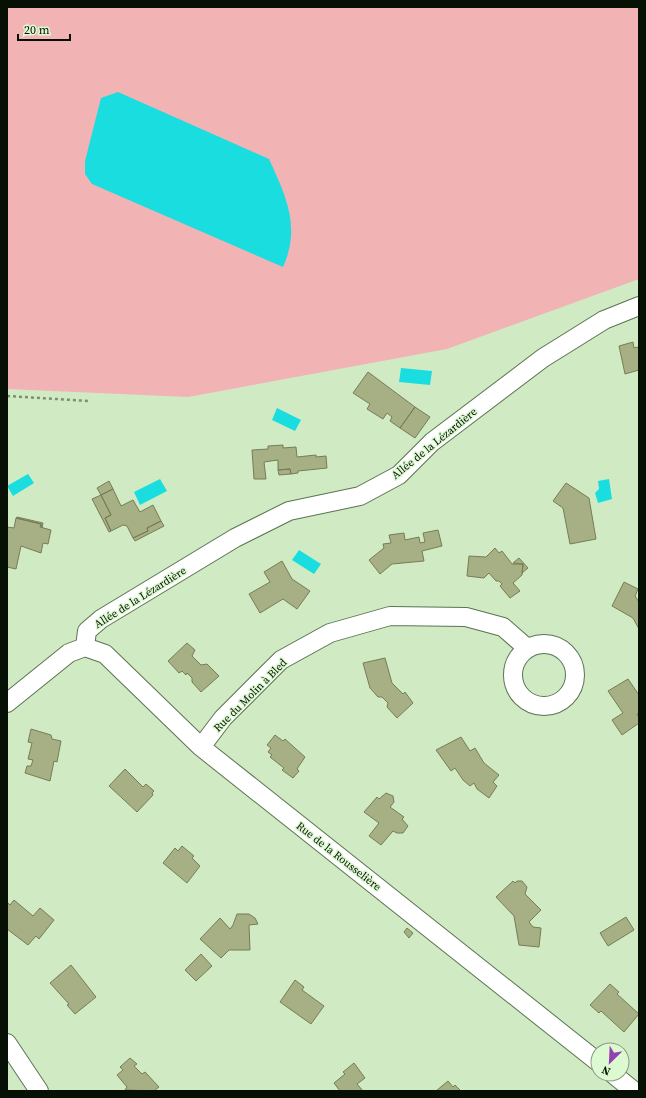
<svg xmlns="http://www.w3.org/2000/svg" width="646" height="1098" viewBox="0 0 646 1098" font-family="'Source Serif 4',serif">
<style>
.green{fill:#f2b3b5}
.water{fill:#1adde0}
.building{fill:#a7af84;stroke:#767d54}
.lines{fill:none;stroke-linecap:round;stroke-linejoin:round}
.minor-casing{stroke:#5b7351;stroke-width:20}
.path{stroke:#7c8f73;stroke-width:2.5;stroke-dasharray:3 3;stroke-linecap:butt}
.minor{stroke:#fff;stroke-width:18}
.labels{text-anchor:middle;stroke-width:3;stroke-linejoin:round;paint-order:stroke}
.street-label{font-size:11px;fill:#071004;stroke:#ddf9d1}
</style>
<rect width="100%" height="100%" fill="#d0ebc4"/>
<path class="green" d="M7,7H639V279L447,349L188,397L7,389Z"/>
<path class="water" d="M118,92L269,159C286,196 301,227 283,267L92,184L85,174V161L101,98Z
M401,368L432,371L430,385L399,382Z
M277,408L301,420L295,431L272,420Z
M28,474L34,483L13,496L7,486Z
M160,479L167,491L140,505L134,492Z
M609,479L612,499L598,503L595,493L599,489L598,481Z
M299,550L321,564L314,574L292,560Z"/>
<path class="building" d="M633,342L634,348L638,347L639,351V370L625,374L619,346Z
M368,372L415,407L400,428L390,421L392,417L387,413L383,419L367,409L370,404L353,393Z
M415,407L430,417L415,438L400,428Z
M283,445V448L296,447L297,457L316,455V457L326,456L327,468L298,471V473L291,474L290,469L278,470V460L264,462L266,479H254L252,450L268,449V446Z
M290,469L291,474L279,475L278,470Z
M109,481L113,489L101,495L97,488Z
M566,483L589,498L596,539L570,544L563,508L553,501Z
M113,489L121,506L133,500L140,512L153,505L161,521L147,528L148,531L133,538L127,526L123,525L111,531L105,518L111,515L101,495Z
M101,495L111,515L105,518L111,531L109,532L92,499Z
M17,517L43,523L42,528L41,524L16,518Z
M16,518L41,524L40,527L51,530L48,544L43,543L41,553L21,546L16,569L7,567V527L14,528Z
M161,521L164,526L135,541L133,538L148,531L147,528Z
M438,530L442,546L422,551L424,561L392,564L380,574L369,560L384,548L383,544L391,543L389,535L404,533L405,540L419,537L420,543L425,542L423,533Z
M495,548L499,553L502,551L512,564H523L522,575L513,583L520,591L510,598L500,586L502,584L499,581H496L489,573L484,578L467,576L469,556L486,557Z
M519,558L528,568L522,573L523,564L513,563Z
M282,561L292,579L310,591L297,609L283,599L260,613L249,594L270,582L264,572Z
M624,582L638,589L635,596L639,602V629L633,618L612,606Z
M187,643L195,650L192,656L201,665L207,664L219,676L201,692L192,682V678L187,673L186,675L182,671L179,673L168,661Z
M385,658L392,683L403,694L405,692L413,703L397,718L387,707L388,703L382,697H378L370,688L363,663Z
M628,679L639,695V713L637,714L639,718V723L622,735L612,720L623,713L608,691Z
M31,729L51,735L52,739L61,741L57,762L54,761L50,781L25,773L27,766H31L33,760L28,759L32,743L28,742Z
M275,735L283,741L285,739L305,757L297,769L299,771L293,778L282,770L284,768L270,757L272,755L268,752L271,748L267,745Z
M461,737L470,751L475,748L484,763L499,775L493,782L497,786L489,798L477,789L474,783L470,786L463,780L455,768L451,771L436,750Z
M125,769L143,787L146,784L154,791L152,793L153,795L137,812L109,786Z
M386,793L393,796L394,802L390,807L404,817L402,819L408,826L403,833H397L393,831L381,845L369,836L379,823L364,812L377,797L379,799Z
M182,846L194,856L192,858L200,866L187,883L163,863L175,848L178,851Z
M513,881L515,883L517,881H522L527,887L525,894L541,910L529,922L533,927L541,928L539,947L519,945L514,916L496,897Z
M14,900L33,916L40,908L54,920L39,939L36,936L28,945L7,929V902L10,905Z
M237,914H249L255,918L258,924L249,925L250,950H229L221,958L200,939L220,918L230,929L233,925Z
M626,917L634,930L608,946L600,933Z
M407,928L413,933L409,938L404,932Z
M201,954L212,966L196,981L185,970Z
M71,965L96,997L75,1014L67,1005L69,1004L50,983Z
M295,980L304,987L302,990L324,1006L311,1024L280,1002Z
M610,984L619,992L617,994L639,1014L624,1032L601,1011L599,1013L590,1005Z
M130,1058L137,1064L134,1066L142,1074L145,1072L159,1087L154,1091L125,1090L127,1087L117,1075L123,1070L120,1067Z
M354,1063L365,1078L357,1084L363,1091H340L334,1083L345,1074L343,1072Z
M448,1081L453,1087L455,1085L461,1091H436Z"/>
<g class="lines">
<defs>
<path id="minor" d="M513 675a31 31 0 1 1 62 0a31 31 0 1 1-62 0Z
M85,647L87,631L101,619L235,538L289,511L360,496L399,475L432,442L543,358L604,320L639,306
M85,647L105,654L201,747L598,1062
M7,703L69,653L85,647
M201,747L223,718L281,660L330,633L390,616L466,617L503,627L527,648
M7,1043L39,1091
M613,1074L634,1091"/>
</defs>
<use href="#minor" class="minor-casing"/>
<path class="path" d="M7,396L89,401"/>
<use href="#minor" class="minor"/>
</g>
<g class="labels">
<g class="street-label">
<text transform="translate(434 443) rotate(-39)" y="4">Allée de la Lézardière</text>
<text transform="translate(140 597) rotate(-32)" y="4">Allée de la Lézardière</text>
<text transform="translate(250 695) rotate(-45)" y="4">Rue du Molin à Bled</text>
<text transform="translate(339 856) rotate(38)" y="4">Rue de la Rousselière</text>
</g>
</g>
<rect width="646" height="1098" fill="none" stroke="#071004" stroke-width="16"/>
<g transform="translate(610 1062) rotate(204)"><circle r="19" fill="#ddf9d1" stroke="#879c7f"/>
<path d="M0-3L7 15L0 10L-7 15Z" fill="#9441b0"/>
<text y="-6" font-size="11" font-weight="bold" text-anchor="middle" fill="#071004">N</text>
</g>
<path d="M18 34v6h52v-6" fill="none" stroke="#071004" stroke-width="2"/>
<text x="24" y="34" font-size="12" fill="#071004" stroke="#ddf9d1" stroke-width="3" paint-order="stroke">20 m</text>
</svg>
